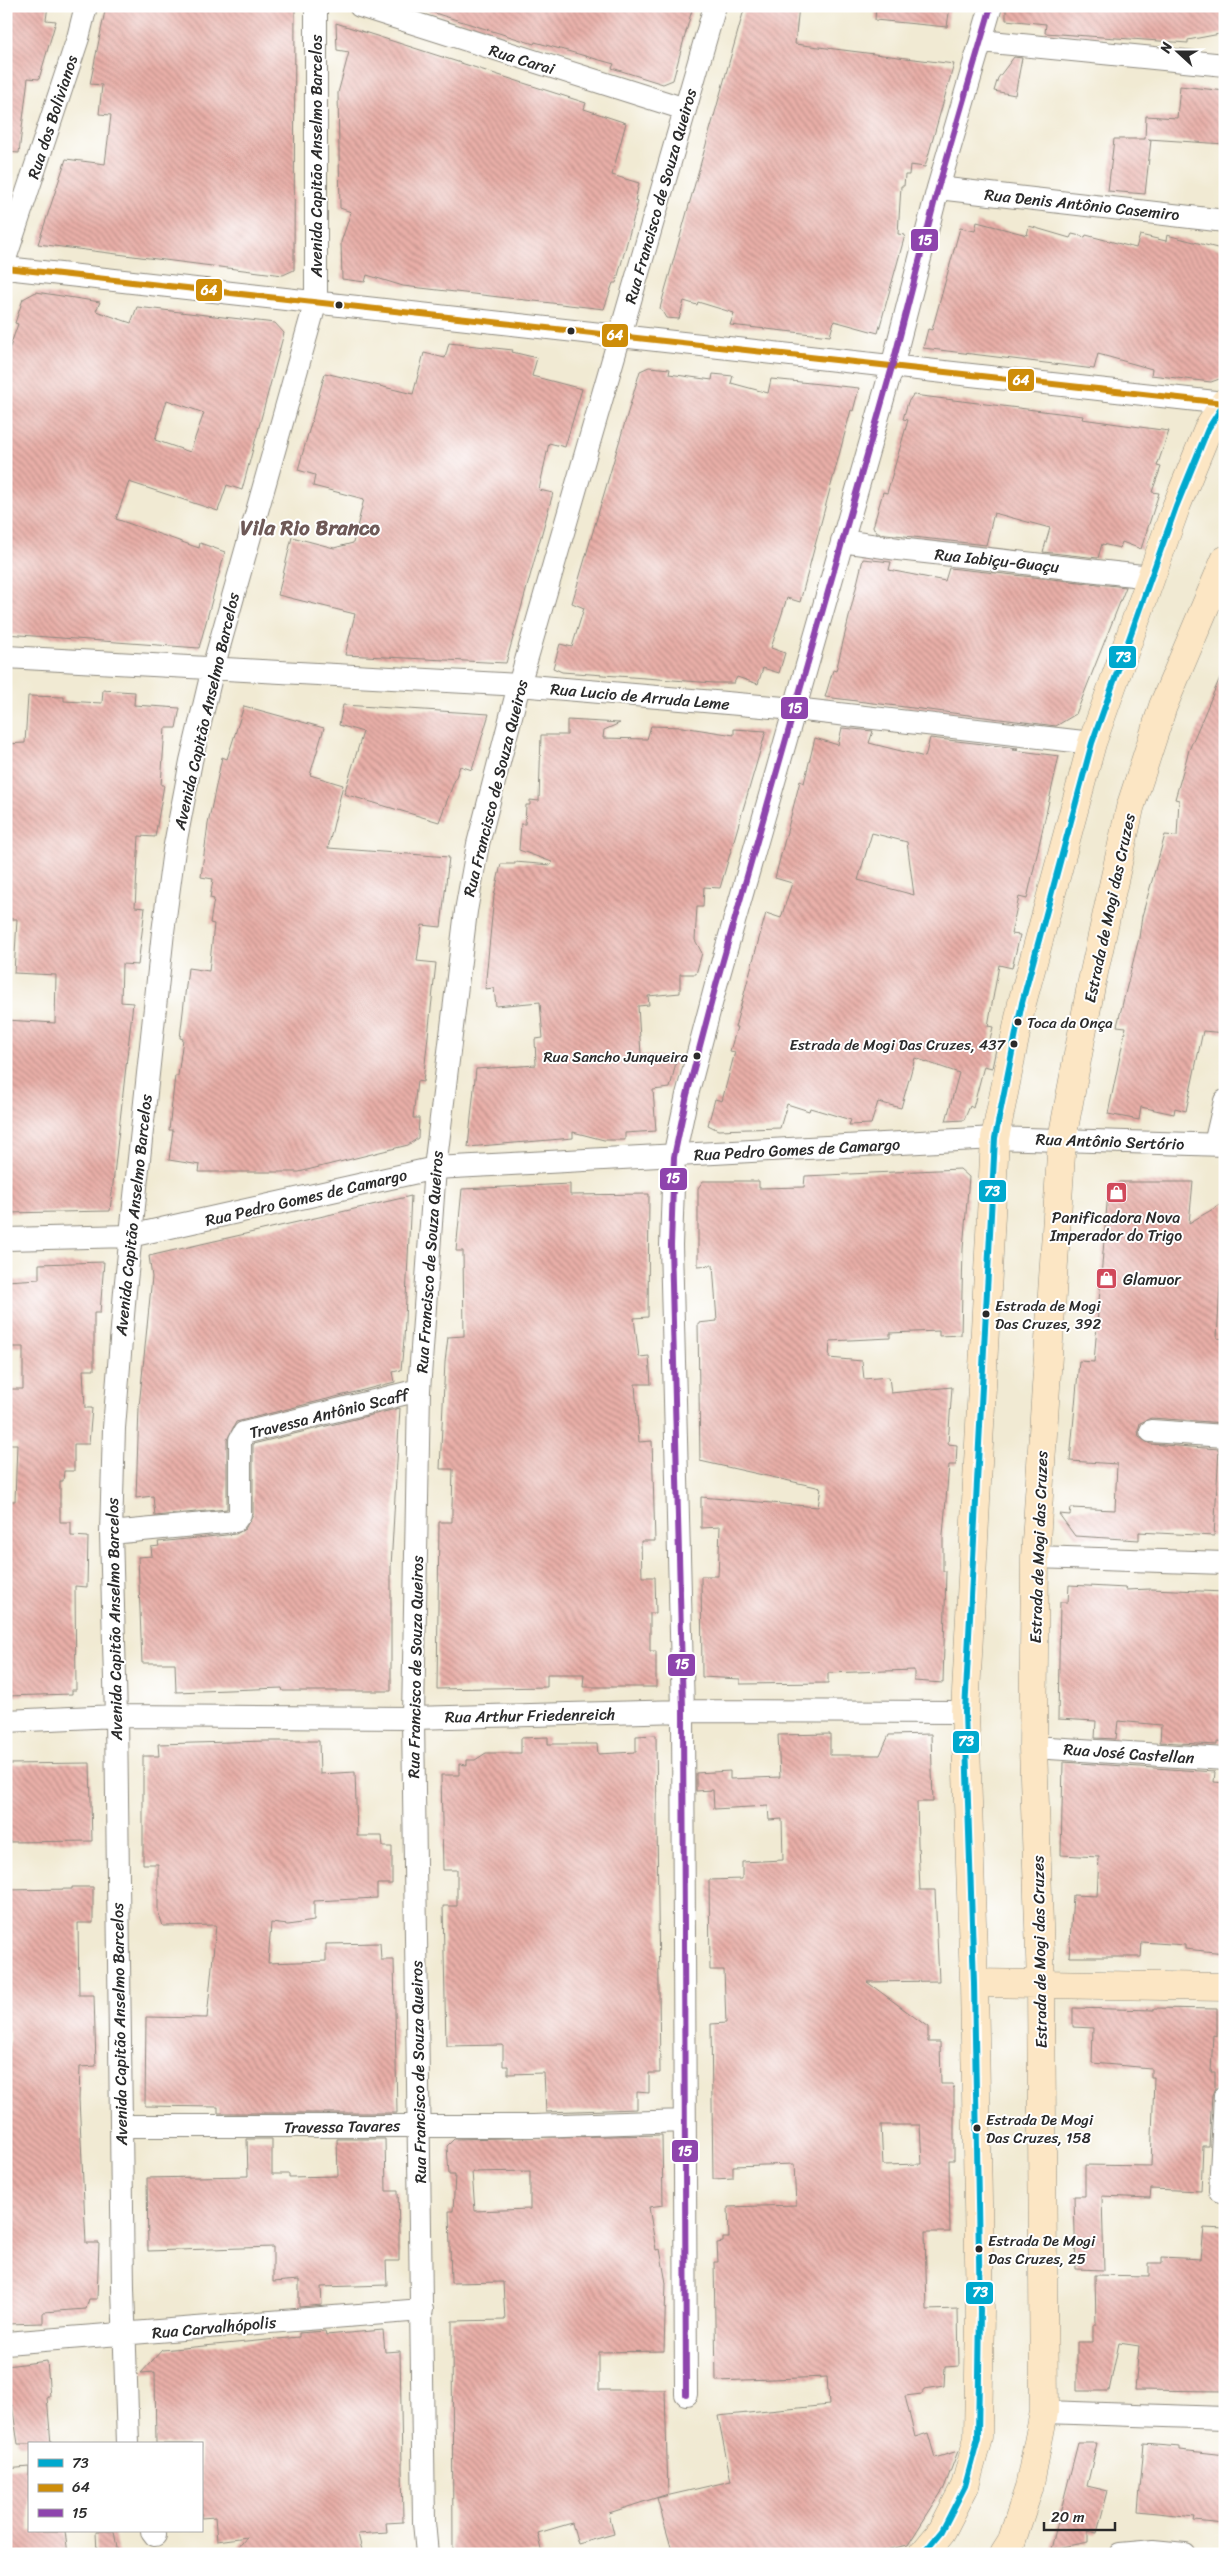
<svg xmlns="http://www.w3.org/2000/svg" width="1231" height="2560" viewBox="0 0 1231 2560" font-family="Sriracha,sans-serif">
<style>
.building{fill:url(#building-back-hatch);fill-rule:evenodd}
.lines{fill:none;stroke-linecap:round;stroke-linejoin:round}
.street-casing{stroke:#8e8a7f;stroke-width:24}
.secondary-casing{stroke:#8e8a7f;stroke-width:29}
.street{stroke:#fff;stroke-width:22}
.secondary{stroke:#fce6c4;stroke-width:28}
.bus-1-casing{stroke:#fff;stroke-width:10}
.bus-2-casing{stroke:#fff;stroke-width:10}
.bus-3-casing{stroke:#fff;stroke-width:10}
.bus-1{stroke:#00a9ce;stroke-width:6}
.bus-2{stroke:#ce8d09;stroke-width:6}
.bus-3{stroke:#8e44ad;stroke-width:6}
.bus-dot{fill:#2b2b2b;stroke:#fff;stroke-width:2}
.labels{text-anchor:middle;stroke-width:4;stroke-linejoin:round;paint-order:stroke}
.bus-label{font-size:15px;fill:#2b2b2b;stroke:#fff;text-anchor:start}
.street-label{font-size:16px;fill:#2b2b2b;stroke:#fff}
.poi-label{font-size:16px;fill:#2b2b2b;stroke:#fff}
.district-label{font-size:21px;font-weight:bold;fill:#6e5957;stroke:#fff}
.line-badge{stroke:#fff;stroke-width:2}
.badge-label{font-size:14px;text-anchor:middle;font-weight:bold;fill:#fff}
</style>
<defs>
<pattern id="building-back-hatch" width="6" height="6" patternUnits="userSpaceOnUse" patternTransform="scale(1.25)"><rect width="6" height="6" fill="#e9afa8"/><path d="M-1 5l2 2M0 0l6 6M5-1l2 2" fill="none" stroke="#bd8f89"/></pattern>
</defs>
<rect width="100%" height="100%" fill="#fff"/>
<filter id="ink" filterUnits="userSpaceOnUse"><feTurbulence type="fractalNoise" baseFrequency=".02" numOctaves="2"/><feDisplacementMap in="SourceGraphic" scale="10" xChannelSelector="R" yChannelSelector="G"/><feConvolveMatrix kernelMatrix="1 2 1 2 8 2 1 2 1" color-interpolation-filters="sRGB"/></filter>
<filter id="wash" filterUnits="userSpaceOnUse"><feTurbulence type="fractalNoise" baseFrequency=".0096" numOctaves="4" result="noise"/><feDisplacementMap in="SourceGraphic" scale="20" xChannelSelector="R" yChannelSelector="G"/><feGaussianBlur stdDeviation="1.12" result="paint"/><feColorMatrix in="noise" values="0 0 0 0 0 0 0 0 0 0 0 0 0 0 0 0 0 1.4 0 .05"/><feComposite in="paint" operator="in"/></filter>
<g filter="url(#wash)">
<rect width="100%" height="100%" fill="#f1ead3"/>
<g id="blocks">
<path class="building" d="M6,6H48L46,20L56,21L39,79L28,78L19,153L6,152Z
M106,6H295L294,270L283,275L38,244L66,159L105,164L111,115L99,114L102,85L90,84Z
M429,6H693L673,80L663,84L612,68L614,64L535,42L534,44L428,11Z
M745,6H799L795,44L954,64L925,167L910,165L909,175H905L904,186H901L898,234L905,235L878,333L834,321L830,336L730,325L734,313L698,302L697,305L684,301L679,319L666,318L660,308Z
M876,6H950L947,27L875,20Z
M1006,6H1225V33L1188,40V43L1045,33L1046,24L1006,20Z
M336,23L586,103L584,109L626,123L612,175L639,183L635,201L638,202L616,283H613L604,309L403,286L367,275L365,282L342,279L341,242L351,212L340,208L338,93L349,52L337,50Z
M1014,57L1022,58L1015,95L994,91L998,78Z
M1180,86L1225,91V144L1148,139L1151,140L1145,194L1108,191L1114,139H1145L1146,116L1177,118Z
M977,222L1027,235L1029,226L1070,238L1072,234L1085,237L1086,235L1136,248L1140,235L1166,241L1167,235L1225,250V377L1211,382L1151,375L1152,369L1098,354L1094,369L923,348L928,329L932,330L960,228L975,231Z
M36,292L100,302L96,311L131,323L137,307L275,323L284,333L242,490L227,485L218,511L129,482L116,519L199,548L200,543L225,552L199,648L6,634V358L18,324L15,323L23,299ZM167,400L204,413L190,452L155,440Z
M449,343L513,350L512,352L537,358L532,376L582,389L565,447L549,443L539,490L553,493L506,663L345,655L355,614L278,595L292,537L334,548L353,543L364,499L313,486L315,475L298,470L325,373L413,394L424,353L445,358Z
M649,367L670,369L669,374L712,380L713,374L733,376L731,383L768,393L771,379L859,388L853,411L851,410L800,602L787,598L771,648L785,653L779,673L763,668L758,684L737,677L734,683H714L562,672L553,668L560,644L572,647L584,608L572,603L640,371Z
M913,395L1083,416L1082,419L1169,431L1157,466L1161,467L1152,492L1159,493L1141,549L1122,542L1120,548L1102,544L1098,558L1043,552L1050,528L994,513L986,545L877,533L873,527L883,492L887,493L908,420L903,419L908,402Z
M863,559L891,562L889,570L945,581L949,568L1126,587L1076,714L1056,726L825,697L833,670L836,671Z
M1225,666V1033L1203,1031L1186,1111L1175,1108L1174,1114L1141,1107L1139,1120L1108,1114L1126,1027L1117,1026L1139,938L1142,916L1165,835L1177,836L1179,800L1175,799L1189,750Z
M103,690L135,692L134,705L180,708L176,728H165L161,785H164L155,837L139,836L135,907L145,908L138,965L122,964L121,1002L133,1003L110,1211L6,1213V1020L55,1023L56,975L14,973L17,919H6V744L25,743L28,696L64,697V701L102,703Z
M343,705L489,714L472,770L460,766L439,822L344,794L363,732L339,725Z
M244,706L324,728L310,775L343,785L328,848L449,857L441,927L422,925L417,961L436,963L423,1082L417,1081L413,1118H419L418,1138L408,1145L299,1172H199L200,1165L169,1160L173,1130H169L175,1076H178L183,1039L180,1038L188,968L209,971L214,924L210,923L214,899L210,898L213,879L201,877L208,824L222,757L227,759Z
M567,720L620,723L604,730L603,738L647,739L651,726L682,727L734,735V729L766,731L720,888L704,887L703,907H697L695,940L702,953L696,974H680V993L648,996L649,1005L638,1006L641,1055L677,1058L670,1088L653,1090L656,1131L625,1133V1140H604L573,1132V1138L468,1147L476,1069L536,1065L535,1039L543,1038L540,1002L496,1006L494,988L485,989L494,896L501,864H515V862L551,865L552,862L519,850L521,824H525L526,805H530V800L539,801L541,735H567Z
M842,728L873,731L869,743L925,757L930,738L1018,748L1013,750L1059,756L1027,899L1019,897L1011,934L1020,935L1012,968L999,965L988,1026L993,1027L988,1047L996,1049L992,1068L984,1066L973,1108L970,1106L964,1120L946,1121L959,1073L915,1058L901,1108L878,1102L871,1124L849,1125L851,1120L810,1108L809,1111L787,1104L780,1128L718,1130L708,1125L715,1099L722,1101L732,1063L735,1052L730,1051L737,1027H735L766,913L781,918L792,883L775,878L800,781L804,783L815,738L838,745ZM872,833L907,842L914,895L858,880Z
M960,1169L969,1177L963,1249L961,1335L939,1336V1331L890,1333V1338L830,1341L829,1358L862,1361L864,1379L889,1377L891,1393L952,1387L948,1444L957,1445L956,1465H949L943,1535V1571H946L943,1683L914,1681V1670L828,1673V1683L740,1684V1679L702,1677L701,1576H718L720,1527L701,1528V1497L818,1507L821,1488L700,1461L698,1323L717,1321L713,1265L698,1266V1188L703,1181H759V1188L804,1187L805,1176Z
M1119,1182H1193L1189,1223L1225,1202L1217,1338L1225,1339V1371H1222L1219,1406L1225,1407V1423L1151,1418L1140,1423L1138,1431L1139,1437L1150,1444L1219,1449L1214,1536L1139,1532V1540L1075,1536L1059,1514L1070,1515L1071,1508L1115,1510L1117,1464L1070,1461L1079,1361L1094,1362L1108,1192Z
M570,1184V1195L649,1194L648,1317L634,1318L639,1357L649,1356L651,1384H635L639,1442L652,1441L655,1541H641L642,1577H655L656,1613H650V1651H656V1687H583L584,1674H547V1687L437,1689L439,1522H452V1507L453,1469H440L445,1362L448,1337L464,1336L463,1251H456L462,1189Z
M411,1196L404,1340L401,1370L393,1372L395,1382L236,1422L227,1440V1509L155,1516L153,1496L136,1498L139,1407L152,1277L149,1256Z
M104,1262L100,1313H94V1370H83L85,1408H92L89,1444H74V1471H64L63,1481H60V1522H71V1536L88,1537L87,1587L75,1586L76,1690H72V1694L6,1696V1501H15L17,1444H6V1394H8L9,1389H23V1347H6V1281L39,1279V1264Z
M400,1408L391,1567V1691H283L282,1688L176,1692L175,1663H142L138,1557L152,1556L151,1547L159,1546L158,1542L236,1534L245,1529L253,1514V1444Z
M1069,1585L1126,1588L1125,1590L1151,1589L1225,1592V1743L1217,1742V1745L1160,1742L1161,1725L1118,1721L1116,1739L1095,1738L1096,1721L1058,1719L1060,1602H1068Z
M830,1734V1755H880L889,1735L931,1734L933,1802H917L918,1844L920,1890H935L939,1981L867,1982L928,2027V2042H940L941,2084H952L954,2089V2160H949L950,2232H925L927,2310L958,2309L959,2366L945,2367L944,2386L924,2389L922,2394L905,2396L915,2437L928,2433L935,2458L958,2451L944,2488L908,2545L867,2554H673L657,2498L731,2481L718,2416L829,2405L827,2377L716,2381L714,2262H718L717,2243L723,2242V2238H729L728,2207L796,2205L794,2164L733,2166V2178L713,2179L711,2024L726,2023L724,1970H710L709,1880L742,1879V1862L783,1860L782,1819L769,1820L768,1806L714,1809L713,1790L696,1791V1773L730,1771V1779L780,1777L778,1735ZM881,2125H920L922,2164L883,2165Z
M656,1735L660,2073H649V2093L637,2092V2109L546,2112L544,2073L508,2074V2066H503V2045L446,2046L443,1906H457V1870H443L441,1775H459V1764L467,1765V1760H475L486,1753H521V1738L548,1737V1744H597L598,1754L636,1752V1736Z
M266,1741H319L320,1774L355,1772L357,1836H382L383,1847H392V1884H377V1898L314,1901V1921L288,1925L271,1923L268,1963L326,1961V1944L380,1943L381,1960H394L397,2113H218V2107L145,2106L146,2017L207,2018L216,1925L163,1926L158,1911V1864H143V1756H159L158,1744Z
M1063,1762L1215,1772L1214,1782L1225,1783V1953L1185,1949V1945L1142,1942L1141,1957H1069L1073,1895L1097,1896L1099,1857L1061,1855Z
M90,1763L92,1841L6,1842V1764Z
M72,1887H93V1923H78L79,1995H94L96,2066L80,2067L79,2099L86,2243H99L97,2299H89L86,2309L43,2312V2323L6,2324V2068H9V2032H6V1890L72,1889Z
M1073,2008L1154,2010V2008L1217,2009V2036L1213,2035L1211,2072H1215V2088L1212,2095L1209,2146H1203L1201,2191L1151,2189L1150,2198L1102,2196L1104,2270L1076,2269L1074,2196H1085V2165L1151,2166L1154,2077H1151V2068L1092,2063L1093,2028L1073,2027Z
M662,2135L663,2205L649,2207L656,2250L660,2249L666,2283L664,2351L599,2352V2390H665L668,2494L609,2513L614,2534L578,2544L572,2523L538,2533L543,2554H453L452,2321L505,2320L503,2282L451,2283L449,2211H453L455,2175H449L447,2146L454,2139ZM530,2171V2209L475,2211L472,2172Z
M247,2139H272V2174H289V2177L338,2176L337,2139H385L386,2191H398L399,2235V2261H386L387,2285L321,2287L322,2305L299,2307V2280L273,2282V2247L148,2251L147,2178L248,2176Z
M1204,2228L1225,2229V2391L1135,2390L1139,2346L1119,2343L1109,2391H1077V2342H1093V2325H1096L1095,2275L1149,2276V2263H1162V2257L1201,2259Z
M383,2330L385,2352L400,2351L403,2522L386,2523L387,2532L358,2534L363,2554H233L247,2537L217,2541L215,2517L201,2518V2444H156L155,2372L141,2373L162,2350L299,2337V2333L325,2331L326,2335Z
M47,2361L50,2397H47L51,2444H18L12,2405L6,2406V2366Z
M1078,2443H1097L1087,2486L1108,2491L1097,2533L1088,2531V2542L1051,2549Z
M1144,2444L1180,2447V2450L1225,2455V2524L1194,2521L1195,2517L1138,2511Z
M29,2467V2531H65L68,2554H6V2469Z
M96,2531H114L118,2554H97Z"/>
</g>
</g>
<g filter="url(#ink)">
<use href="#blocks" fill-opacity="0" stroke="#8e8a7f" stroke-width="1"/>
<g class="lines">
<defs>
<path id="street" d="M360,6L685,109
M981,41L1225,65
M938,188L1225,221
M6,256L78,38L86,6
M6,268L1224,403
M842,541L898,549L1151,577
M6,657L519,685L795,709L1092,743
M1215,1144L1225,1101
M6,1239L130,1236L435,1168L995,1138L1225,1145
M1151,1431L1225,1436
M111,1533L235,1521L240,1514V1440L244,1433L419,1390
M1035,1557L1225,1563
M6,1721L116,1716L413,1718L683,1711L965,1712
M1033,1747L1225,1759
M121,2126H533L684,2121
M1220,2191L1225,2096
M6,2343L422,2310
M686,2394L683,1711L671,1245L674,1157L687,1095L716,985L892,367L938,188L991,6
M1044,2412L1225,2418
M128,2444L123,2288L116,1716L111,1533L114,1428L125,1291L163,932L174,850L191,761L213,668L316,301V6
M152,2531L155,2535
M427,2554L424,2522L413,1718L419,1390L435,1168L466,911L478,844L519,685L715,6
M1120,2554L1154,2551L1185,2554"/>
<path id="secondary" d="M974,1983L1225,1987
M923,2554L942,2531L965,2486L978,2438L980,2311L974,1983L965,1712L995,1138L1022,1003L1092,743L1176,507L1208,429L1225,402
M1004,2554L1011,2543L1029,2488L1044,2412L1041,1984L1033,1747L1035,1557L1062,1139L1091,986L1130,808L1163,706L1225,560"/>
</defs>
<use href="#street" class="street-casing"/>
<use href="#secondary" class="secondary-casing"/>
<use href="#street" class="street"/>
<use href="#secondary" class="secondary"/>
<defs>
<path id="bus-1" d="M923,2554L942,2531L965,2486L978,2438L980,2311L974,1983L965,1712L995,1138L1022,1003L1092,743L1176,507L1208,429L1225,402"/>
<path id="bus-2" d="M6,268L1224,403"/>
<path id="bus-3" d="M686,2394L683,1711L671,1245L674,1157L687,1095L716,985L892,367L938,188L991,6"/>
</defs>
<use href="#bus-1" class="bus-1-casing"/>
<use href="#bus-2" class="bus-2-casing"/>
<use href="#bus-3" class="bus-3-casing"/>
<use href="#bus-1" class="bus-1"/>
<use href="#bus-2" class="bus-2"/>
<use href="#bus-3" class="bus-3"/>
</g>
</g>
<defs>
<symbol id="shop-square" viewBox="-11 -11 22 22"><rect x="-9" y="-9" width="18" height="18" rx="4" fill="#d1495b" stroke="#fff"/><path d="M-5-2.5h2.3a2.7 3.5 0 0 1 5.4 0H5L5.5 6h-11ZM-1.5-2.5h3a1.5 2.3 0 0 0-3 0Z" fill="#fff"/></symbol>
</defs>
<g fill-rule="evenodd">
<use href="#shop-square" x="1104" y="1180" width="25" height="25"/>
<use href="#shop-square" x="1094" y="1266" width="25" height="25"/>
</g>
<g class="bus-dot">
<circle cx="339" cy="305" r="4.5"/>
<circle cx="571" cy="331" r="4.5"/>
<circle cx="1018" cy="1022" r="4.5"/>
<circle cx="1014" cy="1044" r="4.5"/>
<circle cx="697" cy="1056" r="4.5"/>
<circle cx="986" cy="1314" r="4.5"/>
<circle cx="977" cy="2128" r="4.5"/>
<circle cx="979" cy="2249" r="4.5"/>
</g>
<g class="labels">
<g class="bus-label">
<text x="1027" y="1028">Toca da Onça</text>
<text x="1005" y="1050" text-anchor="end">Estrada de Mogi Das Cruzes, 437</text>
<text x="688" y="1062" text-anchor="end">Rua Sancho Junqueira</text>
<text x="995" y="1311">Estrada de Mogi<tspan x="995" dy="18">Das Cruzes, 392</tspan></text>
<text x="986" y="2125">Estrada De Mogi<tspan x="986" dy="18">Das Cruzes, 158</tspan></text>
<text x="988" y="2246">Estrada De Mogi<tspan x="988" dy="18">Das Cruzes, 25</tspan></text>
</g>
<g class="street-label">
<text transform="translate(522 59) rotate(17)" y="6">Rua Carai</text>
<text transform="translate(52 117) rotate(-72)" y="6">Rua dos Bolivianos</text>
<text transform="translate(316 156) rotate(-90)" y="6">Avenida Capitão Anselmo Barcelos</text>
<text transform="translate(660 196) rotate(-74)" y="6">Rua Francisco de Souza Queiros</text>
<text transform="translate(1082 204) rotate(6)" y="6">Rua Denis Antônio Casemiro</text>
<text transform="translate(997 560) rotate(6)" y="6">Rua Iabiçu-Guaçu</text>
<text transform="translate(640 696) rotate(5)" y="6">Rua Lucio de Arruda Leme</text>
<text transform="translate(206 711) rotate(-77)" y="6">Avenida Capitão Anselmo Barcelos</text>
<text transform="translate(495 788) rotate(-76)" y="6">Rua Francisco de Souza Queiros</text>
<text transform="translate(1109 908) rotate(-78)" y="6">Estrada de Mogi das Cruzes</text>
<text transform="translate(1110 1141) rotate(2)" y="6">Rua Antônio Sertório</text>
<text transform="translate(797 1149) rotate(-3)" y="6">Rua Pedro Gomes de Camargo</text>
<text transform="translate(306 1197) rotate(-13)" y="6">Rua Pedro Gomes de Camargo</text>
<text transform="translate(133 1215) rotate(-84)" y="6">Avenida Capitão Anselmo Barcelos</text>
<text transform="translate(429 1262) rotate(-86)" y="6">Rua Francisco de Souza Queiros</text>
<text transform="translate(329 1413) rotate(-14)" y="6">Travessa Antônio Scaff</text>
<text transform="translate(1038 1547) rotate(-88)" y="6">Estrada de Mogi das Cruzes</text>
<text transform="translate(114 1619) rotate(-91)" y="6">Avenida Capitão Anselmo Barcelos</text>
<text transform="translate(415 1667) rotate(-89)" y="6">Rua Francisco de Souza Queiros</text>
<text transform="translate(530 1715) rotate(-1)" y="6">Rua Arthur Friedenreich</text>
<text transform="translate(1129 1753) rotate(4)" y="6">Rua José Castellan</text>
<text transform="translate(1039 1952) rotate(-91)" y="6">Estrada de Mogi das Cruzes</text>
<text transform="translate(119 2024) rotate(-91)" y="6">Avenida Capitão Anselmo Barcelos</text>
<text transform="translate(418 2072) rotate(-91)" y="6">Rua Francisco de Souza Queiros</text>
<text transform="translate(342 2126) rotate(-1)" y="6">Travessa Tavares</text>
<text transform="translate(214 2327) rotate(-5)" y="6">Rua Carvalhópolis</text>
</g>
<g class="poi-label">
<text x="1116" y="1223">Panificadora Nova<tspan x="1116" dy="18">Imperador do Trigo</tspan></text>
<text x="1123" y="1285" text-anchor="start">Glamuor</text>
</g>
<g class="district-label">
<text x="310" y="535">Vila Rio Branco</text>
</g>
</g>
<g class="line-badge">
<rect x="910" y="228" width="29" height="24" rx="5" fill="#8e44ad"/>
<rect x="195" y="278" width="28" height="24" rx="5" fill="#ce8d09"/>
<rect x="601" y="323" width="28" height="25" rx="5" fill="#ce8d09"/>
<rect x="1007" y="368" width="28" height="24" rx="5" fill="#ce8d09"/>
<rect x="1108" y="645" width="29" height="24" rx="5" fill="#00a9ce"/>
<rect x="780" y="696" width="29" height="24" rx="5" fill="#8e44ad"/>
<rect x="659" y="1167" width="29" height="24" rx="5" fill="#8e44ad"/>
<rect x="978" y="1179" width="29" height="24" rx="5" fill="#00a9ce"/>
<rect x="667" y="1653" width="29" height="24" rx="5" fill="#8e44ad"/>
<rect x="952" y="1730" width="28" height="24" rx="5" fill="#00a9ce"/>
<rect x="671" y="2139" width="28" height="24" rx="5" fill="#8e44ad"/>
<rect x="965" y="2281" width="29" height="24" rx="5" fill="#00a9ce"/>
</g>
<g class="badge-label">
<text x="925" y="245">15</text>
<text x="209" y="295">64</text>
<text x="615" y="340">64</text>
<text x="1021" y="385">64</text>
<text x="1123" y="662">73</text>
<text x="795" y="713">15</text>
<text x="673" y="1183">15</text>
<text x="992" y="1196">73</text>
<text x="682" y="1669">15</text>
<text x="966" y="1746">73</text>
<text x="685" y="2156">15</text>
<text x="980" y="2297">73</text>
</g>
<rect width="1231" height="2560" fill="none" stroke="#fff" stroke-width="25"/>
<rect x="28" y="2442" width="175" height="90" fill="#ffffff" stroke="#aaaaaa"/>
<rect x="38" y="2459" width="25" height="8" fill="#00a9ce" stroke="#aaaaaa"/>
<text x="72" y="2468" font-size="15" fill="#2b2b2b">73</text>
<rect x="38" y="2484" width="25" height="8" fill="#ce8d09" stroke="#aaaaaa"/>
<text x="72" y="2492" font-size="15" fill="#2b2b2b">64</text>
<rect x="38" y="2509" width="25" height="8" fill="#8e44ad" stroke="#aaaaaa"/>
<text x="72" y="2518" font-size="15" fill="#2b2b2b">15</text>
<g transform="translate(1178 52) rotate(291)" stroke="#ffffff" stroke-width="4" paint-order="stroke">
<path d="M0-4L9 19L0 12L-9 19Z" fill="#2b2b2b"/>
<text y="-8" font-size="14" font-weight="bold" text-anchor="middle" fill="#2b2b2b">N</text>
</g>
<path d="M1044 2522v8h71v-8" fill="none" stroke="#2b2b2b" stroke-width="2.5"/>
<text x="1051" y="2522" font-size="15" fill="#2b2b2b" stroke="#ffffff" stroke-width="4" paint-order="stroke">20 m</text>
</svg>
